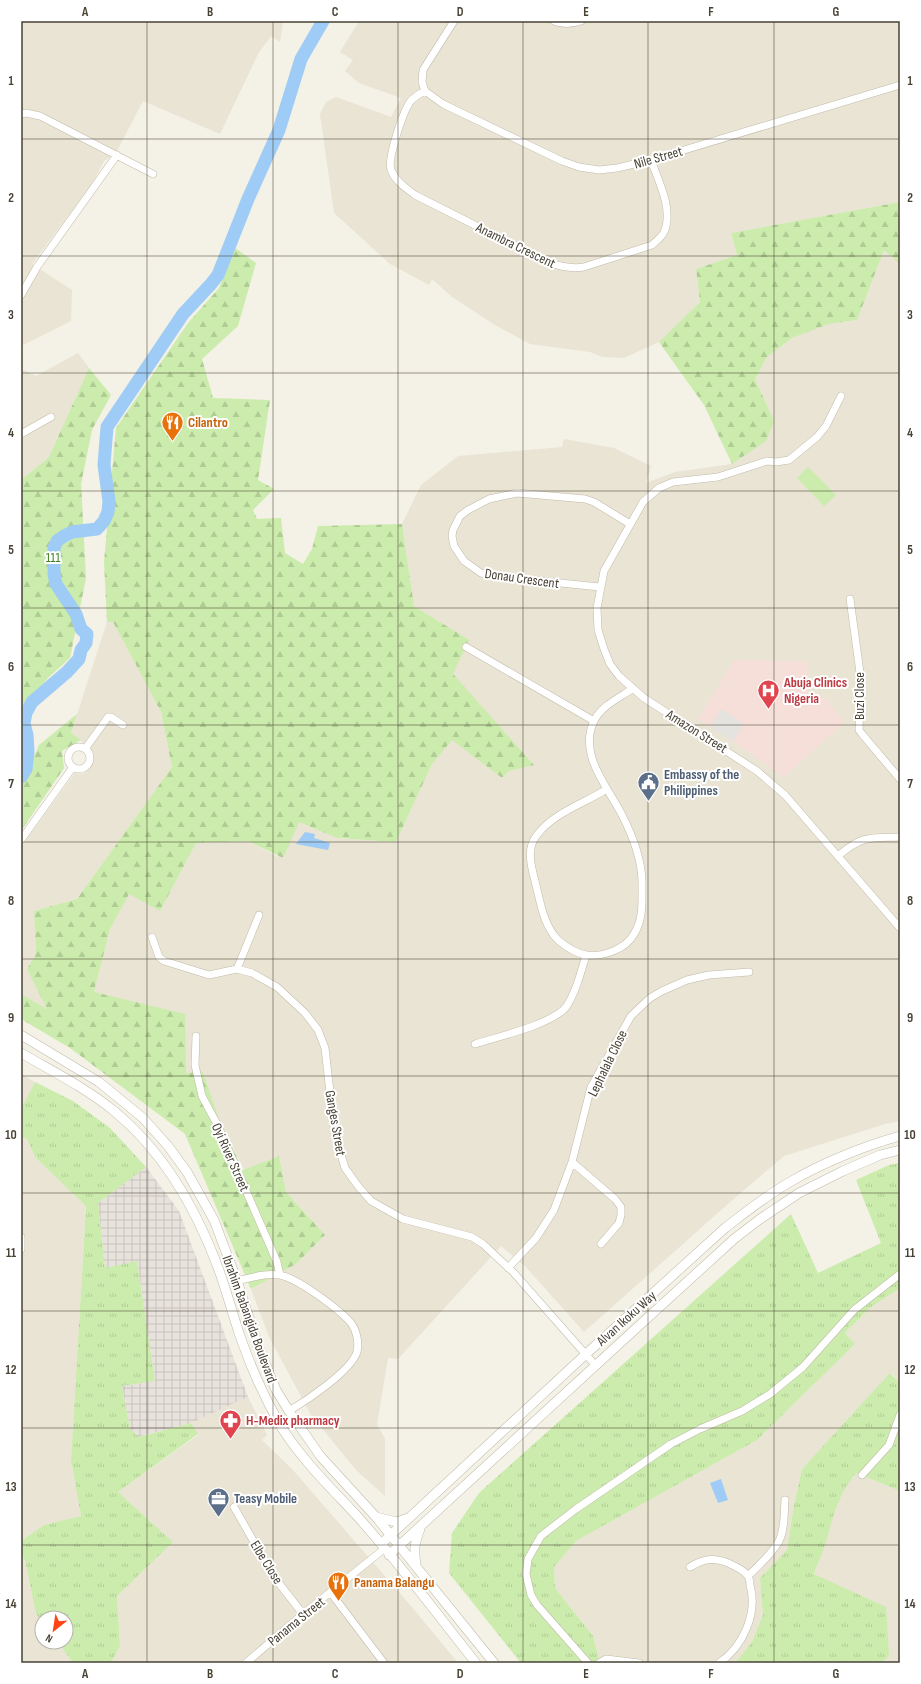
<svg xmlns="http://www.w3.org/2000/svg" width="921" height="1684" viewBox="0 0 921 1684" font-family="'Sofia Sans Condensed',sans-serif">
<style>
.residential{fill:#e9e4d4}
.industrial{fill:url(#industrial-grid)}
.medical{fill:#f6ded9}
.grass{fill:url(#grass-tufts)}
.forest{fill:url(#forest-firs)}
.garden{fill:#cbecac}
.parking{fill:#e5e3df}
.water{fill:#9eccf6}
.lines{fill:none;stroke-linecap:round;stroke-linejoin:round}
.river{stroke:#9eccf6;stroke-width:13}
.minor-casing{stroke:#c1baa8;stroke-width:8}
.tertiary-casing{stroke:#c1baa8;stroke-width:10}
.minor{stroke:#fff;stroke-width:7}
.tertiary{stroke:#fff;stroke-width:9}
.grid{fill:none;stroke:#484235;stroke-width:1;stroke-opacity:0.55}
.labels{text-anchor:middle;stroke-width:4;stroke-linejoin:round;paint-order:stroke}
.street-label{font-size:14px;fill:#484235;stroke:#fff}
.food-label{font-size:14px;font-weight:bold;fill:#c56008;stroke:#fff;text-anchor:start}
.park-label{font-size:14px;fill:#407f23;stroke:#fff}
.health-label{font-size:14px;font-weight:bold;fill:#be3a42;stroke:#fff;text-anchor:start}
.service-label{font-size:14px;font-weight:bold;fill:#4e5e75;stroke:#fff;text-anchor:start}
.neatline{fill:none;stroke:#484235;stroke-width:1.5}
.grid-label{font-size:13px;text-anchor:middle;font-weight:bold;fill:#484235}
</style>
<defs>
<pattern id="industrial-grid" width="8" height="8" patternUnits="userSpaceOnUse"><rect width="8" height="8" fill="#e7e2db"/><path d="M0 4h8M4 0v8" fill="none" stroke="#c8c3bd"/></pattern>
<pattern id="grass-tufts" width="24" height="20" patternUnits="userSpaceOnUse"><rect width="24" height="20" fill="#cbecac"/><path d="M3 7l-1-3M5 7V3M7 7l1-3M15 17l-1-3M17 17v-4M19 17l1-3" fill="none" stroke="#b0cc95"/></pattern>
<pattern id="forest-firs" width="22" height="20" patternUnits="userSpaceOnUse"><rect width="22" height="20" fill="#cbecac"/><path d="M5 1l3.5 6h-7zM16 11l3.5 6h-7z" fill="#b0cc95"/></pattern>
</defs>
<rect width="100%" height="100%" fill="#f4f1e6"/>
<path class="residential" d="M21,21H283L280,42L271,36L258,54L220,134L143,101L116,153L104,161L92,184L32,264L72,290L71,321L21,346Z
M359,21H900V202L731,233L737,255L696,269L700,302L659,342L624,358L602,357L590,352L530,344L495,325L452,297L432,279L429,285L390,264L334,213L320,114L326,102L336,97L391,117L401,98L359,83L345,71L353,60L340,52Z
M884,249L900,264V1121L885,1124L784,1156L729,1203L584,1332L525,1266L501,1246L398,1359L388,1358L377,1424L385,1439V1496L356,1470L311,1415L269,1337L251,1289L296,1264L325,1235L286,1192L279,1156L244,1170L219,1119L203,1072L186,1073L94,992L110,929L129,893L160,911L196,843L248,841L278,857L299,822L337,838L396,842L432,764L452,739L502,778L509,771L534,765L452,674L468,640L414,606L402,524L421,485L458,456L562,447L564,439L614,448L651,466L646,483L675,472L732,464L774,421L755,379L767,357L792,338L829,324L857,320Z
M78,353L89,368L49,457L21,480V372L24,370L36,376Z
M107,622H113L161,712L172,767L77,899L34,911L36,954L27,969L48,1010L21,994V847L75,773L81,774L86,772L93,763L94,754L91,749L71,733Z
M21,1074L35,1082L21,1109Z
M21,1137L27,1139L35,1157L86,1205L71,1460L81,1516L44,1525L21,1541Z
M900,1288V1383L891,1373L802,1469L794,1505L787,1550L760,1578L763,1615L752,1642L735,1663H600L593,1636L555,1588L554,1567L576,1541L757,1440L855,1344L845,1333L871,1307Z
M248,1397L267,1435L262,1440L292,1469L411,1606L458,1663H111L120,1646L117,1596L173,1542L118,1492L198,1435L191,1423Z
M856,1473L900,1491V1663H881L889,1656L814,1574L825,1545L835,1507L847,1484Z
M21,1554L25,1560L36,1614L42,1622V1642H58L73,1663H21Z"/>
<path class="industrial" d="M146,1167L179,1211L248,1397L191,1423L138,1437L130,1429L122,1386L155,1381L137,1261L105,1269L98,1203Z"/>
<path class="medical" d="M734,660L808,661L807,699L817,694L822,695L845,722L784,777L733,741L698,719Z"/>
<path class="grass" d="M35,1082L73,1101L110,1128L146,1167L98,1203L105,1268L137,1261L155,1381L122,1386L130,1429L139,1437L191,1423L198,1434L118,1492L173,1542L117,1596L120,1646L111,1663H73L58,1642H66V1618H42V1622L36,1614L25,1560L21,1554V1541L44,1525L81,1516L71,1460L86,1206L35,1157L27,1139L21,1137V1109Z
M900,1163V1288L871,1307L845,1333L855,1344L757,1440L576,1541L554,1567L555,1588L593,1636L600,1663H521L449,1573L452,1533L479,1493L791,1214L818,1273L881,1243L856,1180L889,1165Z
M890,1373L900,1383V1491L856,1473C836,1498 834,1515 825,1545C822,1555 817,1564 814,1574L886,1607L889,1656L881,1663H735L752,1642L763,1615L760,1578L787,1550L794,1505L802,1469Z"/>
<path class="forest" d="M900,202V264L884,250L857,320L829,324L792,338L767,357L755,379L774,421L766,441L732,464L704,405L659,342L700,302L696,269L737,255L731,233Z
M235,248L256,263L238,326L202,359L213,398L270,400L258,480L274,489L253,510L257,519L281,518L285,553L303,564L312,549L318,526L402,524L414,606L469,640L453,674L534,765L509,771L502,778L452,740L432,764L396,842L337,838L299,822L283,858L248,841L196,843L160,911L129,894L110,929L94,992L185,1014L186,1073L203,1072L219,1119L243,1170L279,1156L286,1192L325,1235L296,1264L251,1289L185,1134L70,1048L21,1019V994L47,1009L27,969L36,954L34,911L77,899L172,767L161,712L113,622H107L104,562L116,428L188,323L219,288Z
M89,368L111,395L92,430L81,484L86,578L70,658L49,677L21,710V480L49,457Z
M77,714L71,733L81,740L62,751L64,768L21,831V788L39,745Z"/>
<path class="garden" d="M808,467L836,495L824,506L797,478Z"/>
<path class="parking" d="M721,709L744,724L733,741L710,727Z"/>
<path class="water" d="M305,832L315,834L314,838L330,843L328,850L296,844Z
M721,1479L728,1500L718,1503L710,1483Z"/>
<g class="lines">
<path class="river" d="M21,777L26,769L28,752L27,735L24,723L26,713L32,702L67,672L79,659L81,650L86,643L87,634L81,629L76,614L56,584L54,574V548L57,541L64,536L72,532L97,529L104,521L108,512L109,501L104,465L107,427L183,314L211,284L218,275L248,199L279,130L301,59L323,21"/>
<defs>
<path id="minor" d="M454,21L423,70L422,82L425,91L443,104L562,161L579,167L599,170L617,168L651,160L900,85
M554,21C563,25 572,24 581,21
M425,91C419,94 414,97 410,102C403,112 387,159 391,170C395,181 406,188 415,195L548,262C561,267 571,269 584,267L652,245C656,241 662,237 664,232C674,210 658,180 651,160
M21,114L26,113L40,116L153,174
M21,295L37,267L117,155
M841,396L826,426L817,437L789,460L776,462L767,461L718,477L673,482L659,488L643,502L604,571L597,608L598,630L604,649L610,664L619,676L644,698L757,771L785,795L900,928
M21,434L51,417
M600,587L500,577L481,573L464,561L454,546L452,536L453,530L460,516L468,510L489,499L517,493L585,499L594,502L630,524
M850,599L861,680L859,730L862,734L900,779
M466,647L594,721
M68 758a11 11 0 1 1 22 0a11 11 0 1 1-22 0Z
M85,749L108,717H111L123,725
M607,789C585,803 553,813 537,835C526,848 531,866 535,881C540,900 543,925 558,940C565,946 577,954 587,955C603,957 626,949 634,934C643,920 642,904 642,887C643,861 633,836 621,813C607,786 578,754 594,721C601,706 619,698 632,689
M21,840L73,767
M838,856C863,835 869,838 900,837
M152,937L159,957L164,961L209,975L237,969L252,973L277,987L305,1013L318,1030L325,1048L334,1128L339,1148L345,1168L358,1186L371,1201L403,1219L472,1237L483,1244L513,1272L596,1366
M237,969L259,915
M196,1036L195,1065L202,1096L218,1126L277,1262L280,1275
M475,1044C497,1037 553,1024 566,1007C576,992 581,972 586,955
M572,1162L615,1199L621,1207V1215L619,1223L601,1244
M21,1237V1249
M508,1268L536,1238L554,1210L572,1162L591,1087L631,1016L650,998L662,991L687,980L709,975L749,972
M237,1281C251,1278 264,1273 279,1275C296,1277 339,1309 351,1323C357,1331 359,1343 357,1352C351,1371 306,1401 289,1411
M862,1475L889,1445L900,1415
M234,1507L274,1577L303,1614
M690,1567C703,1559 713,1557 728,1563C735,1566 744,1570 748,1576C749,1578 750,1582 750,1585C758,1613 743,1647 719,1663
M748,1576C759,1565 772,1554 779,1541C785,1529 784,1513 785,1500
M331,1593L384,1663
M246,1663L303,1614L384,1549
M588,1663L537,1605L531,1595L526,1574L528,1559L541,1536L576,1509L671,1444L700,1429L742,1411L770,1394L803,1367L854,1310L900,1274
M599,1663L606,1659L639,1663"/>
<path id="tertiary" d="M21,1035L99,1082L143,1118L168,1146L187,1172L214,1220L237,1281L260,1351L276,1390L289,1411L321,1457L376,1517L494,1663
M21,1053C52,1071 86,1088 114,1111C164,1152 198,1212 220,1273C227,1293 233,1315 240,1336C251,1368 265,1399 282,1428C303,1461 332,1489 358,1517C400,1564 437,1614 476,1663
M376,1517L397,1522L408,1518
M381,1544L586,1354L725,1228C746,1212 767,1195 790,1182C822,1163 864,1146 900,1136
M389,1555L631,1333L734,1239L760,1219L799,1193L843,1171L880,1155L900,1150
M416,1565C414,1550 414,1544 420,1529"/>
</defs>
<use href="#minor" class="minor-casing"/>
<use href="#tertiary" class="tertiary-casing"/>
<use href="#minor" class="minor"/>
<use href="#tertiary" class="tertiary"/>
</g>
<path class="grid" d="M147,21V1663M273,21V1663M398,21V1663M523,21V1663M648,21V1663M774,21V1663M21,139H900M21,256H900M21,373H900M21,491H900M21,608H900M21,725H900M21,842H900M21,959H900M21,1076H900M21,1193H900M21,1311H900M21,1428H900M21,1545H900"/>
<defs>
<symbol id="restaurant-pin" viewBox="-11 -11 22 30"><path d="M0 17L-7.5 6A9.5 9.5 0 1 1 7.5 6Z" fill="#e8710a" stroke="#fff"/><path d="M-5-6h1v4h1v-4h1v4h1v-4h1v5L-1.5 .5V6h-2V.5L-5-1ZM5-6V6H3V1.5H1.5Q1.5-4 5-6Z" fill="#fff"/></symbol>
<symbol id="hospital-pin" viewBox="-11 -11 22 30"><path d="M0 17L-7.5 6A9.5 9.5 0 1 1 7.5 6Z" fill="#e0444e" stroke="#fff"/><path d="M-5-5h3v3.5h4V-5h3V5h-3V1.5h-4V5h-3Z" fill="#fff"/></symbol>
<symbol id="civic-pin" viewBox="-11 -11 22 30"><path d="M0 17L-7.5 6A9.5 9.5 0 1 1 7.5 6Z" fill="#5c6f8a" stroke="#fff"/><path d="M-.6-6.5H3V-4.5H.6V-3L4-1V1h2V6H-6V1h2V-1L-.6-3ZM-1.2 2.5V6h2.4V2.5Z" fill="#fff"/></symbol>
<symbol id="pharmacy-pin" viewBox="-11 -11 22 30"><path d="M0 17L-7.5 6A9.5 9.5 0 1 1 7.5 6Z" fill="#e0444e" stroke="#fff"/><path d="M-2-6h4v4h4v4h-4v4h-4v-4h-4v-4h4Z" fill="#fff"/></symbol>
<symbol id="office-pin" viewBox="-11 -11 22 30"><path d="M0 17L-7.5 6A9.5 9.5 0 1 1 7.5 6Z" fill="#5c6f8a" stroke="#fff"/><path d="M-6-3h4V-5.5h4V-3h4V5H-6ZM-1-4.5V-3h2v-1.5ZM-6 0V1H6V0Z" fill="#fff"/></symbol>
</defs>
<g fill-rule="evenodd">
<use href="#restaurant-pin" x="160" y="410" width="25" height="34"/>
<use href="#hospital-pin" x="756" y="678" width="25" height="34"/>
<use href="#civic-pin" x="636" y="770" width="25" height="34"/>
<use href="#pharmacy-pin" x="218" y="1408" width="25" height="34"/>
<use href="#office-pin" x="206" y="1486" width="25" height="34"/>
<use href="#restaurant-pin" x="326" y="1570" width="25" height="34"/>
</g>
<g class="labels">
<g class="street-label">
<text transform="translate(658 157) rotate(-16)" y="5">Nile Street</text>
<text transform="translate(516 245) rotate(26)" y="5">Anambra Crescent</text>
<text transform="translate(522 578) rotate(8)" y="5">Donau Crescent</text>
<text transform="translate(859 696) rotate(-90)" y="5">Buzi Close</text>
<text transform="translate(697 731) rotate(32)" y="5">Amazon Street</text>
<text transform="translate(607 1063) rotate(-64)" y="5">Lephalala Close</text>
<text transform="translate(336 1123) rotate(80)" y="5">Ganges Street</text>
<text transform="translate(231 1157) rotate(66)" y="5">Oyi River Street</text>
<text transform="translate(626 1318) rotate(-42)" y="5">Alvan Ikoku Way</text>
<text transform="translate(250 1319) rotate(70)" y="5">Ibrahim Babangida Boulevard</text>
<text transform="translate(267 1562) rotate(58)" y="5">Elbe Close</text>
<text transform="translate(296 1621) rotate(-39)" y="5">Panama Street</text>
</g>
<g class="food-label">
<text x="188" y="427">Cilantro</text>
<text x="354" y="1587">Panama Balangu</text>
</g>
<g class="park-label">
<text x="53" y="562">111</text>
</g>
<g class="health-label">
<text x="784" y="687">Abuja Clinics<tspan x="784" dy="16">Nigeria</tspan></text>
<text x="246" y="1425">H-Medix pharmacy</text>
</g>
<g class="service-label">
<text x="664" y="779">Embassy of the<tspan x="664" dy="16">Philippines</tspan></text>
<text x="234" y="1503">Teasy Mobile</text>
</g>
</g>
<rect width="921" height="1684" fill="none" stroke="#ffffff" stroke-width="44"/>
<g transform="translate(54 1630) rotate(210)"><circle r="19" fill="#ffffff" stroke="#b6b3ae"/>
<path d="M0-3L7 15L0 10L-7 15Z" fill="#ff4513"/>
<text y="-6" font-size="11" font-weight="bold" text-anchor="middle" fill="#484235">N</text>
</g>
<rect x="22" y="22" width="877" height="1640" class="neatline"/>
<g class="grid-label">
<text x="85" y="16">A</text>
<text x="210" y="16">B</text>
<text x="335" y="16">C</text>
<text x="460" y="16">D</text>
<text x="586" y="16">E</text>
<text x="711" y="16">F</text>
<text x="836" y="16">G</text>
<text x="11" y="85">1</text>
<text x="910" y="85">1</text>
<text x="11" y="202">2</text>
<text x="910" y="202">2</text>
<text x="11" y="319">3</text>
<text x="910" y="319">3</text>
<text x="11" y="437">4</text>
<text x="910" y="437">4</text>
<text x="11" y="554">5</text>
<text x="910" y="554">5</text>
<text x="11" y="671">6</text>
<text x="910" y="671">6</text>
<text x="11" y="788">7</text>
<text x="910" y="788">7</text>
<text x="11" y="905">8</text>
<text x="910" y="905">8</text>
<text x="11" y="1022">9</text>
<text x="910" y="1022">9</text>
<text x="11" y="1139">10</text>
<text x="910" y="1139">10</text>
<text x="11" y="1257">11</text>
<text x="910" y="1257">11</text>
<text x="11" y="1374">12</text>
<text x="910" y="1374">12</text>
<text x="11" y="1491">13</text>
<text x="910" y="1491">13</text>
<text x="11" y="1608">14</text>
<text x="910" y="1608">14</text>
<text x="85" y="1678">A</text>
<text x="210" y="1678">B</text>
<text x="335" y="1678">C</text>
<text x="460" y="1678">D</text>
<text x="586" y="1678">E</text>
<text x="711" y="1678">F</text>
<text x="836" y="1678">G</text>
</g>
</svg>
